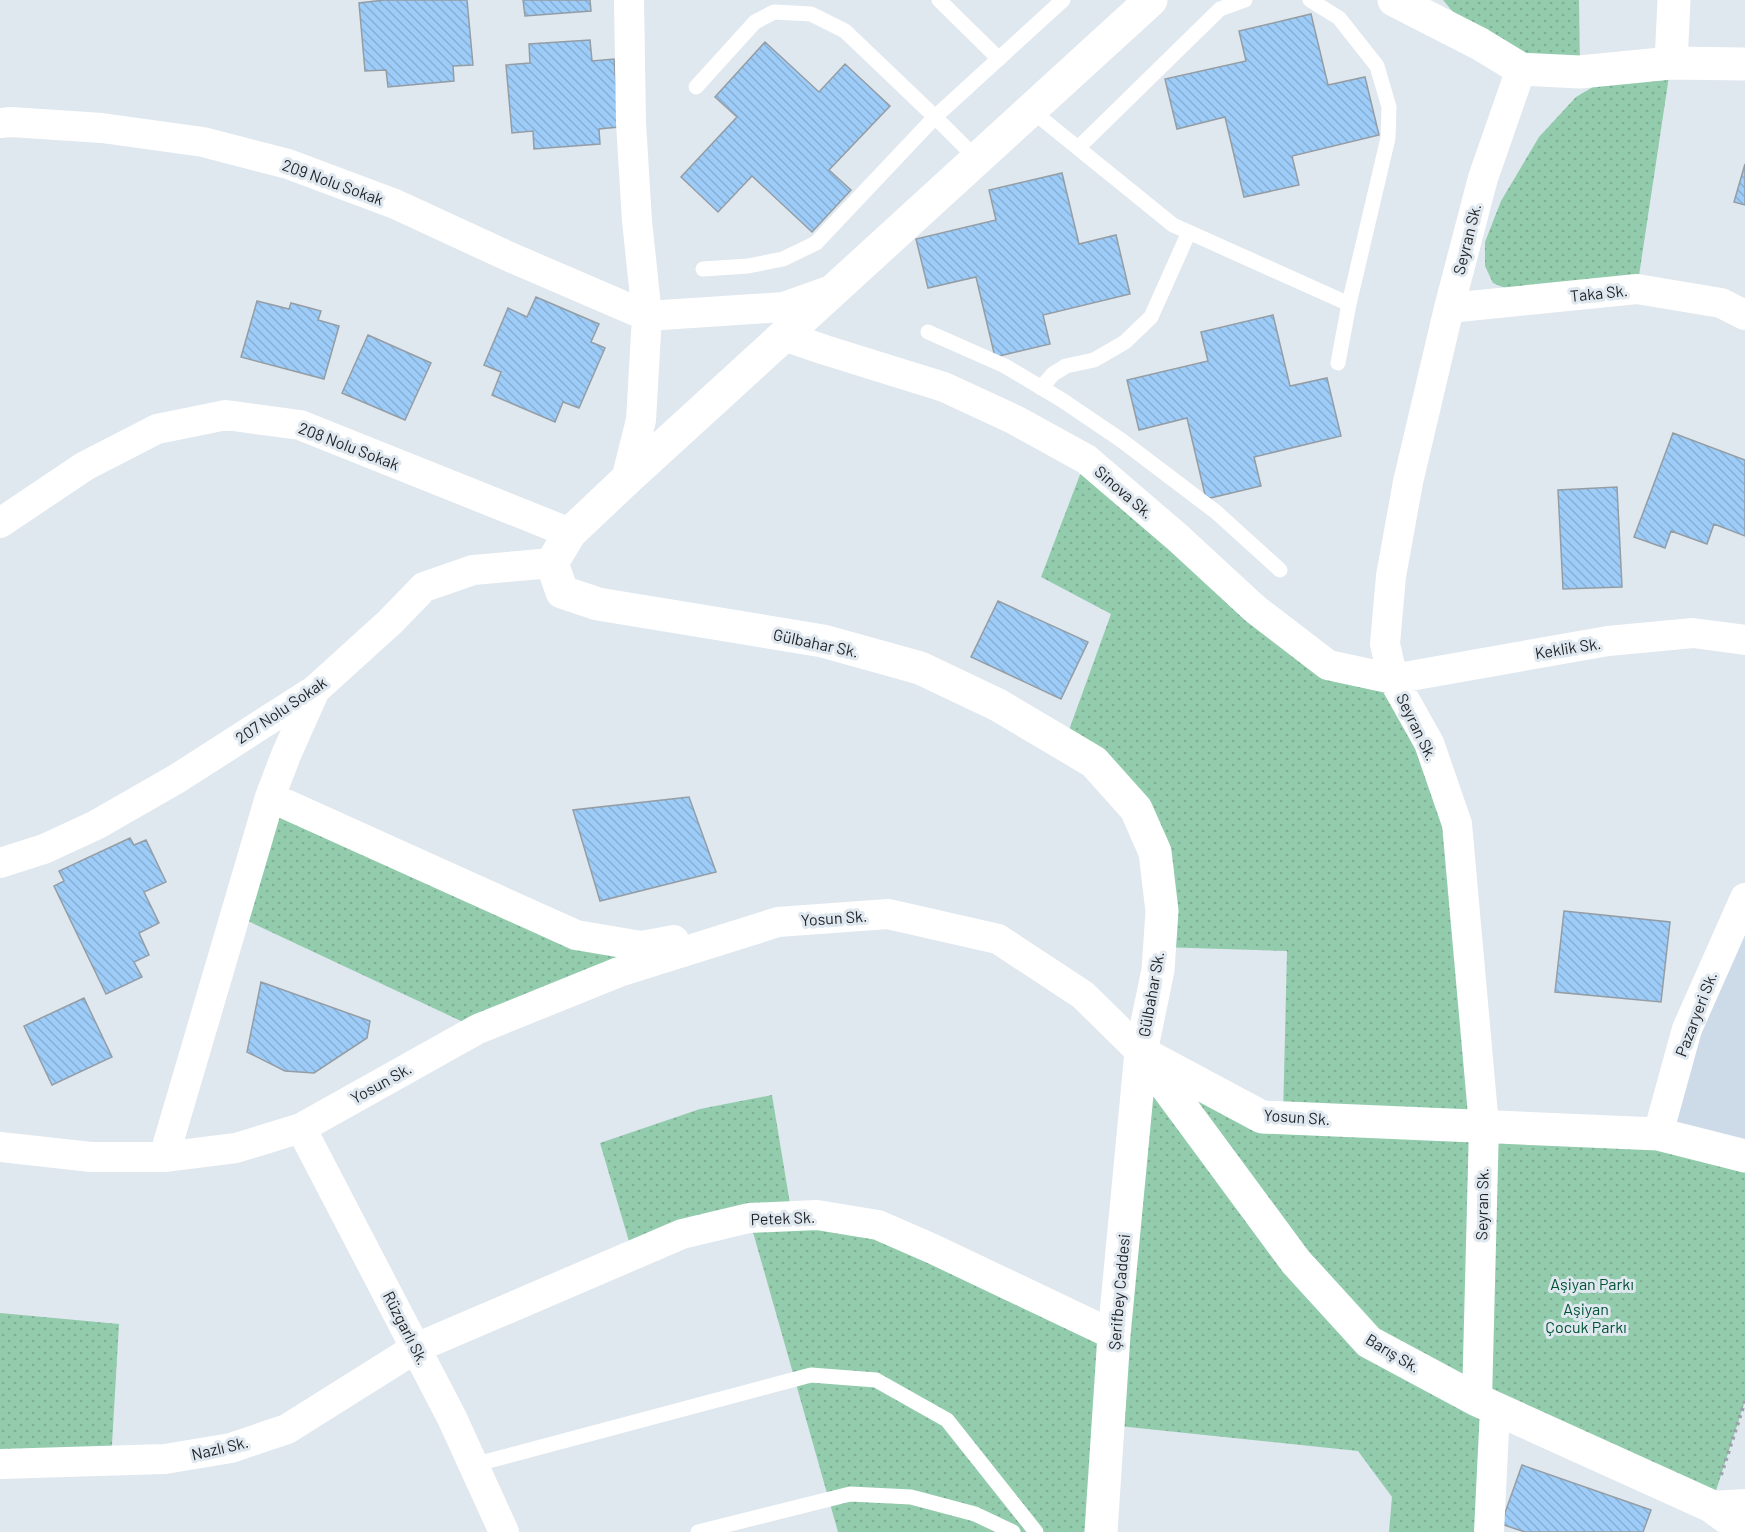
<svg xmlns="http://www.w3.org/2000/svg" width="1745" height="1532" viewBox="0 0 1745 1532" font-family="Barlow,sans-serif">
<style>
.built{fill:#cddbe9}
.grass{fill:url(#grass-dots)}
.building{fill:url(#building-back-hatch);stroke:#959da4;stroke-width:1.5}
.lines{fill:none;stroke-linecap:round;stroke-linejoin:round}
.path{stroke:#9ba2a8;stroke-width:4;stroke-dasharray:3 4.5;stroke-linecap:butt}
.service{stroke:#fff;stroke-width:15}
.minor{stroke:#fff;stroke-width:30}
.tertiary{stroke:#fff;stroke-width:33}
.labels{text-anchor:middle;stroke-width:6;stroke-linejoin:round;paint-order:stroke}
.street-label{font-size:16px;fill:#1f2225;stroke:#dfe7ef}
.park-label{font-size:16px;fill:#005234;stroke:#dfe7ef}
</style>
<defs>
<pattern id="grass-dots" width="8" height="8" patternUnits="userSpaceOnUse" patternTransform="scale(1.5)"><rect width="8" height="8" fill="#93ccad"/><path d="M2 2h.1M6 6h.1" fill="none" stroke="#7eaf95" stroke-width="1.8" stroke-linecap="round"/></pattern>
<pattern id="building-back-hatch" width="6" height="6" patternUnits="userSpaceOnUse" patternTransform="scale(1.5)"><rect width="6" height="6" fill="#9dccf8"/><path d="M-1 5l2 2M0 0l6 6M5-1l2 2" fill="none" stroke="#87afd4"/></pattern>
</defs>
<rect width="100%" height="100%" fill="#dfe7ef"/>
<path class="built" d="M1745,912V1156L1658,1134Z"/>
<path class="grass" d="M1443,0H1579L1580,72L1480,44Z
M1671,63L1637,289L1512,291L1493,283L1485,266V242L1501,201L1539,137L1576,97L1625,68Z
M1086,459L1328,665L1393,679L1457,824L1484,1126L1745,1156V1401L1711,1506L1496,1409L1489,1532H1389L1392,1497L1358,1451L1109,1425L1101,1532H838L749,1218L633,1255L600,1143L700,1109L772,1095L792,1216L817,1215L1114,1335L1141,1052L1283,1118L1287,951L1159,947L1155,852L1064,744L1111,614L1041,577Z
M270,797L641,946L478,1029L235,915Z
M0,1313L119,1324L111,1461L0,1464Z"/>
<path class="building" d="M384,0H467L473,65L453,66L454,81L388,87L386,70L365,71L359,3Z
M523,0H590L591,11L525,16Z
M1311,14L1328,85L1365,77L1379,135L1292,156L1299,185L1244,197L1225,117L1177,129L1165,79L1246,61L1239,31Z
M590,40L592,61L614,59L619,127L599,129L600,144L534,149L533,131L512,133L506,65L530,63L529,44Z
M765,42L819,92L845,64L890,106L829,170L851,190L812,232L752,176L718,212L681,177L737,117L715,97Z
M1745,164V205L1734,202Z
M1062,173L1079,244L1116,235L1130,294L1043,315L1050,344L995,357L976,277L928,288L916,239L996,220L989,190Z
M536,297L599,324L591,342L605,348L579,408L563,402L555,422L492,395L501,372L484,365L508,308L527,317Z
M257,301L289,309L291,303L321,311L318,320L339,326L324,379L241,357Z
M1273,315L1290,386L1327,378L1341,436L1254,457L1261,486L1206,499L1187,418L1139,430L1127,380L1208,361L1201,332Z
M368,335L431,363L405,420L342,393Z
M1673,433L1745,460V536L1714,524L1707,544L1671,531L1665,548L1634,537Z
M1617,487L1622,587L1563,589L1558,490Z
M998,601L1088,642L1061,699L971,657Z
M689,797L716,872L600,901L573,810Z
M130,838L134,845L146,840L166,882L144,892L159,923L139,933L149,955L134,962L142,977L106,994L54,886L64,881L59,871Z
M1564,911L1670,922L1661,1002L1555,992Z
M261,982L370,1021L367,1038L314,1073L285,1071L247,1052Z
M84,998L112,1057L52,1085L24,1026Z
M1522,1465L1651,1510L1643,1532H1525L1501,1524Z"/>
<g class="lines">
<path class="path" d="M1721,1475L1745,1401"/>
<path class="service" d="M939,0L999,59
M1310,0L1339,18L1377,66L1389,107L1388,138L1349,304L1338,363
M696,87L755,22L774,12L811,14L845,31L935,117L816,243L783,259L748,266L703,269
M1031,110L1173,225L1349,304
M1078,148L1220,9L1245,0
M977,159L935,117L1063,0
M928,332L1005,366L1062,400L1121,440L1216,512L1280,570
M1041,388L1053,374L1066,366L1094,360L1125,342L1151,317L1189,232
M473,1465L811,1375L876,1380L947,1420L1036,1532
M698,1532L850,1494L911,1497L975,1514L1013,1532"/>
<path class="minor" d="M0,123L11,122L102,128L203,142L288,164L395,204L512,258L647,316L784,307L832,290
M1449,308L1637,289L1721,303L1745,315
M784,336L825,350L944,387L1015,420L1086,459L1177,537L1255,609L1328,665L1393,679L1608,641L1693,633L1745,640
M626,480L641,420L647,316L637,221L631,123L629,0
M0,523L85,466L157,429L226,415L300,425L570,533
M270,797L576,935L641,946L674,940
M0,863L44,849L96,825L178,778L315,690L390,622L424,587L473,570L552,563
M301,1128L452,1418L504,1532
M1658,1134L1687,1029L1745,898
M0,1147L91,1157H164L236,1148L301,1128L478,1029L619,972L778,922L888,914L998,939L1083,995L1141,1052
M164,1157L270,797L286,755L315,690
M1477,1400L1484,1126L1457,824L1429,743L1393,679L1385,644L1391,576L1408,482L1449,308L1483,178L1521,69
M0,1464L165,1459L231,1448L287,1429L416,1348L682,1234L749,1218L817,1215L878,1225L933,1249L1114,1335
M1711,1506L1745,1504
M1489,1532L1495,1409"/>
<path class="tertiary" d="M1394,0L1480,44L1521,69L1580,72L1671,63L1745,64
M1671,63L1674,0
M1141,1052L1296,1262L1369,1342L1477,1400L1711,1506L1745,1531
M1148,1056L1262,1117L1658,1134L1745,1156
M1101,1532L1114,1335L1141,1052L1158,970L1162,911L1155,852L1136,809L1094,762L998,705L920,668L823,641L598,604L562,592L552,563L570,533L626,480L1151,0"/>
</g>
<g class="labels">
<g class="street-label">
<text transform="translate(333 182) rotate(20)" y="6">209 Nolu Sokak</text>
<text transform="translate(1467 239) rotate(-76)" y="6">Seyran Sk.</text>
<text transform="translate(1599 293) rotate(-6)" y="6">Taka Sk.</text>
<text transform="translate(349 446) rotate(21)" y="6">208 Nolu Sokak</text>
<text transform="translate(1124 492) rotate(41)" y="6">Sinova Sk.</text>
<text transform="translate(816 643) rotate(12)" y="6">Gülbahar Sk.</text>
<text transform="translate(1568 648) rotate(-9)" y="6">Keklik Sk.</text>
<text transform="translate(281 710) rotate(-34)" y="6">207 Nolu Sokak</text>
<text transform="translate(1417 727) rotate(64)" y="6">Seyran Sk.</text>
<text transform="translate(834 918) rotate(-4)" y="6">Yosun Sk.</text>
<text transform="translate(1151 994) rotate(-80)" y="6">Gülbahar Sk.</text>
<text transform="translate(1696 1014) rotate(-69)" y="6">Pazaryeri Sk.</text>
<text transform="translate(381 1083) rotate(-29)" y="6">Yosun Sk.</text>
<text transform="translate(1297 1117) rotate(4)" y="6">Yosun Sk.</text>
<text transform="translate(1482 1204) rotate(-89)" y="6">Seyran Sk.</text>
<text transform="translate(783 1218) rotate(-2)" y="6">Petek Sk.</text>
<text transform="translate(1119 1292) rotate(-85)" y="6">Şerifbey Caddesi</text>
<text transform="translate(406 1328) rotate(63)" y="6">Rüzgarlı Sk.</text>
<text transform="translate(1393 1353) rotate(31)" y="6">Barış Sk.</text>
<text transform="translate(220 1448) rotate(-13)" y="6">Nazlı Sk.</text>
</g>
<g class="park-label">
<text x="1592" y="1290">Aşiyan Parkı</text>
<text x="1586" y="1315">Aşiyan<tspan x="1586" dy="18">Çocuk Parkı</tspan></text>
</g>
</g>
</svg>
